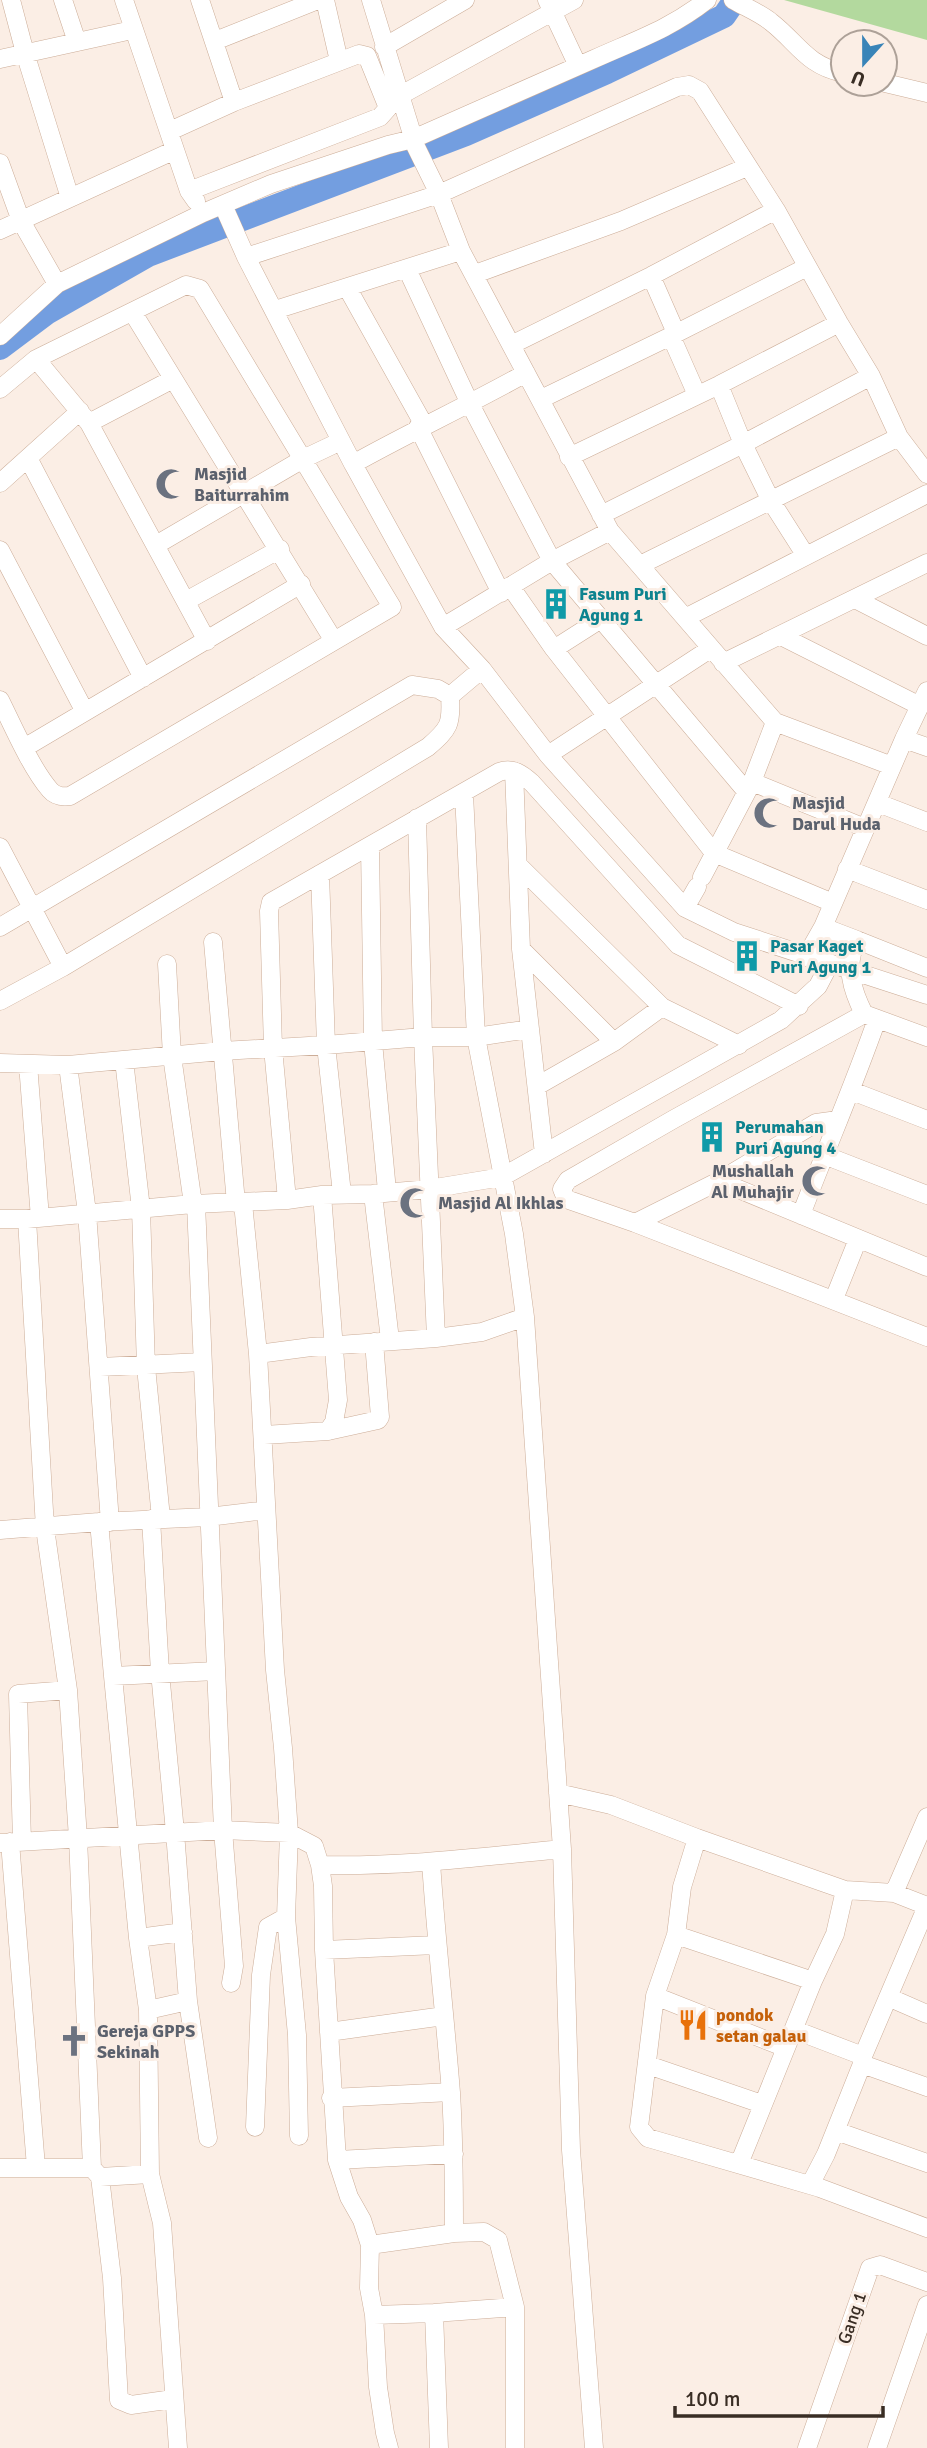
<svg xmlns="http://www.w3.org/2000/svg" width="927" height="2448" viewBox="0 0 927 2448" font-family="Signika,sans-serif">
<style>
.grass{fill:#b3d99e}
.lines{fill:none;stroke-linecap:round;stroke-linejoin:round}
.river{stroke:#739ee0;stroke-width:24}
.minor-casing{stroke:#ccad98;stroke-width:19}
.minor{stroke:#fff;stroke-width:18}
.labels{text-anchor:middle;stroke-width:6;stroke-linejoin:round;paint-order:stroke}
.worship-label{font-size:18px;font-weight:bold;fill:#5b616d;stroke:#fbeee5;text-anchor:start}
.culture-label{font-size:18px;font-weight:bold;fill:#0d838f;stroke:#fbeee5;text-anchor:start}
.food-label{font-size:18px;font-weight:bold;fill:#c56008;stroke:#fbeee5;text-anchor:start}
.street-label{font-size:18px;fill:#392d24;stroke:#fbeee5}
</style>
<rect width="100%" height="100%" fill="#fbeee5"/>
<path class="grass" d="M784,0H927V40Z"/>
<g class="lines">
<path class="river" d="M0,348L48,312L148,255L466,134L607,72L724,16L735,0"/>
<defs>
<path id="minor" d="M11,0L25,53L70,198
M63,0L77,42
M124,0L189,191L196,201
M200,0L234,102
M325,0L339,61
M371,0L416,147L439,194L461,251L610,531L775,722L892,766
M547,0L578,66
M733,0C745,7 760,13 771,22C798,43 806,65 843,73
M215,41L318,0
M384,47L465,0
M0,59L132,30
M885,83L927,93
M401,95L574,0
M170,131L234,102L359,54L367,56L388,108L380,117L189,191
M0,163L21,221L57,284
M223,205L246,257L353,464L443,627L482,669L548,755L685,908L734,932L927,995
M0,230L175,150
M246,257L439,194L677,87L689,85L700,91L776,210L839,323L871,376L899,437L927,474
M407,269L470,404L552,561L746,791
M475,274L621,221L747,167
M651,276L676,333
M348,289L424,425
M275,310L461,251
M133,313L334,641
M0,336L57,284L203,213L271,184L388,145L413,139C473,112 534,86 594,59C636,40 670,29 707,0
M671,336L697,395
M511,345L651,276L776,210
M36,359L89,423L207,641
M719,385L743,444L771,501L806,556
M0,389L36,359L186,285L200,289L392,607L70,796C63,797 55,796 50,790C31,768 13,726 0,700
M541,399L671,336L807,267
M89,423L173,379
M418,427L501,593
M569,457L719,385L839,323
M28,458L143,678
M353,464C410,432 469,405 526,373
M0,483L80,411
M601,515L743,444L871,376
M156,545L303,459L341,441
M0,550L85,712
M640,565L899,437
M510,586L554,649L714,853L833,903
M855,599L927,636
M186,601L280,549
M685,618L927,494
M443,627L552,561L610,531
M781,636L920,706
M554,649L601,619
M723,663L927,563
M450,696L482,669
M904,739L927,747
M24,748L301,584
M548,755L710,649
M514,771L521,949L544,1154
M752,782L865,828
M464,794L476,1037L514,1234L525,1317L562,1849L571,2150L594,2448
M878,803L927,822
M417,818L423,1037L436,1338
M370,846L373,1042L387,1191
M0,847L63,967
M518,865L662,1007L739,1045
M847,869L927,900
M320,874L326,1045L342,1194
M702,877L752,782L775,722
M685,908L697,887
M0,927L412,685L438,689L450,696
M823,927L857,940
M213,942L236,1203
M521,949L614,1042
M806,957L823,927L904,739L927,691
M167,964L172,1056L193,1204
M927,968L857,940C844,965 852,990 864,1014L927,1037
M0,1001L63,967L428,747C449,729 452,724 450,696
M864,1014L674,1119L568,1180L562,1189L566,1199L635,1223L927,1337
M124,1060L141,1209L146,1367L161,1518
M0,1063L68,1065L222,1051L326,1045L423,1037H476L530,1029
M28,1064L40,1218
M68,1065L87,1213L110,1522
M537,1086L614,1042L662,1007
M852,1091L927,1120
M824,1155L927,1195
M719,1181L927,1267
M373,1194L390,1340
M287,1200L273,1048L269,911L271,902L499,772C513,767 522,774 532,783L678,945L799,1006
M243,1203L258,1354L275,1670L283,1748L289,1833L314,1846L320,1865
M196,1204L223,1830L234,1966L231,1983
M801,1215C826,1149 854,1085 877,1019
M0,1219H27L193,1204L287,1200L322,1195L373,1194L429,1189L502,1177L781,1020L818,986L829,965
M27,1219L45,1528L68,1690L78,1838L92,2168
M635,1223L719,1181L816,1123L838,1120
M834,1299L858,1239
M258,1354L311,1347L436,1338L482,1332L525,1317
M100,1367L202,1362
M328,1431L378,1420L380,1417L374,1342
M264,1435L328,1431L334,1422L338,1400L322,1195
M151,1519L160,1672L175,1832L188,2001L208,2138
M99,1522L113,1676
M0,1530L99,1522L208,1517L266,1510
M558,1793L611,1805L697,1838L845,1890L894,1893L927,1906
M697,1838L682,1887L676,1935L655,1996L639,2127L648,2138L820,2188L927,2228
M10,1842L36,2167
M22,1842L18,1694L68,1690
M0,1843L223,1830L289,1833L286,1917L268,1927L261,1975L255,2127
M431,1862C436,1939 445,2016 451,2093C454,2140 454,2187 454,2233L484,2232L498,2240L515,2307V2448
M894,1893L927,1817
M286,1917L297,2035L299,2136
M676,1935L813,1981
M138,1938L183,1932
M324,1950L436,1945
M655,1996L786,2048
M888,1997L927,2014
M148,2010L188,2001
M795,2030L863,2056
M329,2032L444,2016
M862,2064L927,2087
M648,2065L762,2104
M331,2098L451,2092
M836,2131L927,2163
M337,2160L454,2154
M739,2164L813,1981L835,1934L845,1890
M0,2168H92L100,2177L150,2174
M100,2177L112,2278L119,2400L131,2405L173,2399
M810,2185L826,2154L862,2064L863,2056L927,1906
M454,2233L370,2245L362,2220L349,2197L337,2160L324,1950L323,1886L320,1865C401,1867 481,1857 562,1849
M370,2245L369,2288L374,2315L378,2387L385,2433L389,2448
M434,2313L439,2448
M374,2315L434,2313L515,2307
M178,2448L162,2223L150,2174L148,2010L138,1938L113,1676L216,1671
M807,2448L870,2268L880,2265L927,2282
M877,2448L927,2305"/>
</defs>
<use href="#minor" class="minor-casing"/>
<use href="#minor" class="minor"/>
</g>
<defs>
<symbol id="mosque-bare" viewBox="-9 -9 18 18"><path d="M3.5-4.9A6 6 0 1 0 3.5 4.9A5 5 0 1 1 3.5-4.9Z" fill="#6b7280" stroke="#fbeee5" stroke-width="2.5" paint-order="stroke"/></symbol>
<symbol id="building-bare" viewBox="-9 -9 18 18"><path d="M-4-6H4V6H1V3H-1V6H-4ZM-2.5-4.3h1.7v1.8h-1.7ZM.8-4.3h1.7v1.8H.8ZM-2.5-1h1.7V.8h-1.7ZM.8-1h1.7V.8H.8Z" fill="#0f9aa8" stroke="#fbeee5" stroke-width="2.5" paint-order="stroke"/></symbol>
<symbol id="restaurant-bare" viewBox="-9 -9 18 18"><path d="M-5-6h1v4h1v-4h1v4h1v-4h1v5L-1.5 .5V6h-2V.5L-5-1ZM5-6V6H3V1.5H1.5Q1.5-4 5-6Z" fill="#e8710a" stroke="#fbeee5" stroke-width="2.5" paint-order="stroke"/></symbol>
<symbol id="church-bare" viewBox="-9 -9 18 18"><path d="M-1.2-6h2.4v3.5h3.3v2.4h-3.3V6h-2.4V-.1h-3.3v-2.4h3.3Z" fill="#6b7280" stroke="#fbeee5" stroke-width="2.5" paint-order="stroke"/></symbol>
</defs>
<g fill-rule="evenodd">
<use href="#mosque-bare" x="149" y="462" width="44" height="44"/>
<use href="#building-bare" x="534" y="582" width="44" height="44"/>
<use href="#mosque-bare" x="747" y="791" width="44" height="44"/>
<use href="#building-bare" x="725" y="934" width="44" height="44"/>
<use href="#building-bare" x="690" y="1115" width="44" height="44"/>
<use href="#mosque-bare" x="795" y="1159" width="44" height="44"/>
<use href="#mosque-bare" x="393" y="1181" width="44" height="44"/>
<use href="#restaurant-bare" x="671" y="2003" width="44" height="44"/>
<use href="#church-bare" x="52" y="2019" width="44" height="44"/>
</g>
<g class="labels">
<g class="worship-label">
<text x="194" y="480">Masjid<tspan x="194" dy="21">Baiturrahim</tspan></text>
<text x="792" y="809">Masjid<tspan x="792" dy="21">Darul Huda</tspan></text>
<text x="794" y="1177" text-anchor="end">Mushallah<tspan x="794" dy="21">Al Muhajir</tspan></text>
<text x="438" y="1209">Masjid Al Ikhlas</text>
<text x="97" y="2037">Gereja GPPS<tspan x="97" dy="21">Sekinah</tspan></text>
</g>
<g class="culture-label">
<text x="579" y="600">Fasum Puri<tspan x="579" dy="21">Agung 1</tspan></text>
<text x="770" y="952">Pasar Kaget<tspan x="770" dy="21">Puri Agung 1</tspan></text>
<text x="735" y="1133">Perumahan<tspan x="735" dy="21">Puri Agung 4</tspan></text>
</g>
<g class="food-label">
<text x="716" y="2021">pondok<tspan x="716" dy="21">setan galau</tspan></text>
</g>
<g class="street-label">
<text transform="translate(852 2318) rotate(-71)" y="6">Gang 1</text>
</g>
</g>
<g transform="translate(864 63) rotate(201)"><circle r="33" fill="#fbeee5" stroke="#ada198" stroke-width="2"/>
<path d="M0-5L12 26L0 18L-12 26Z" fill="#3984b8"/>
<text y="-10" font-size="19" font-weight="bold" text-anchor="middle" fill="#392d24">U</text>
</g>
<path d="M675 2406v10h208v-10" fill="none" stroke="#392d24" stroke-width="3.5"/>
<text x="685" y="2406" font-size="21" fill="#392d24" stroke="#fbeee5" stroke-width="5" paint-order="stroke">100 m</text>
</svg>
